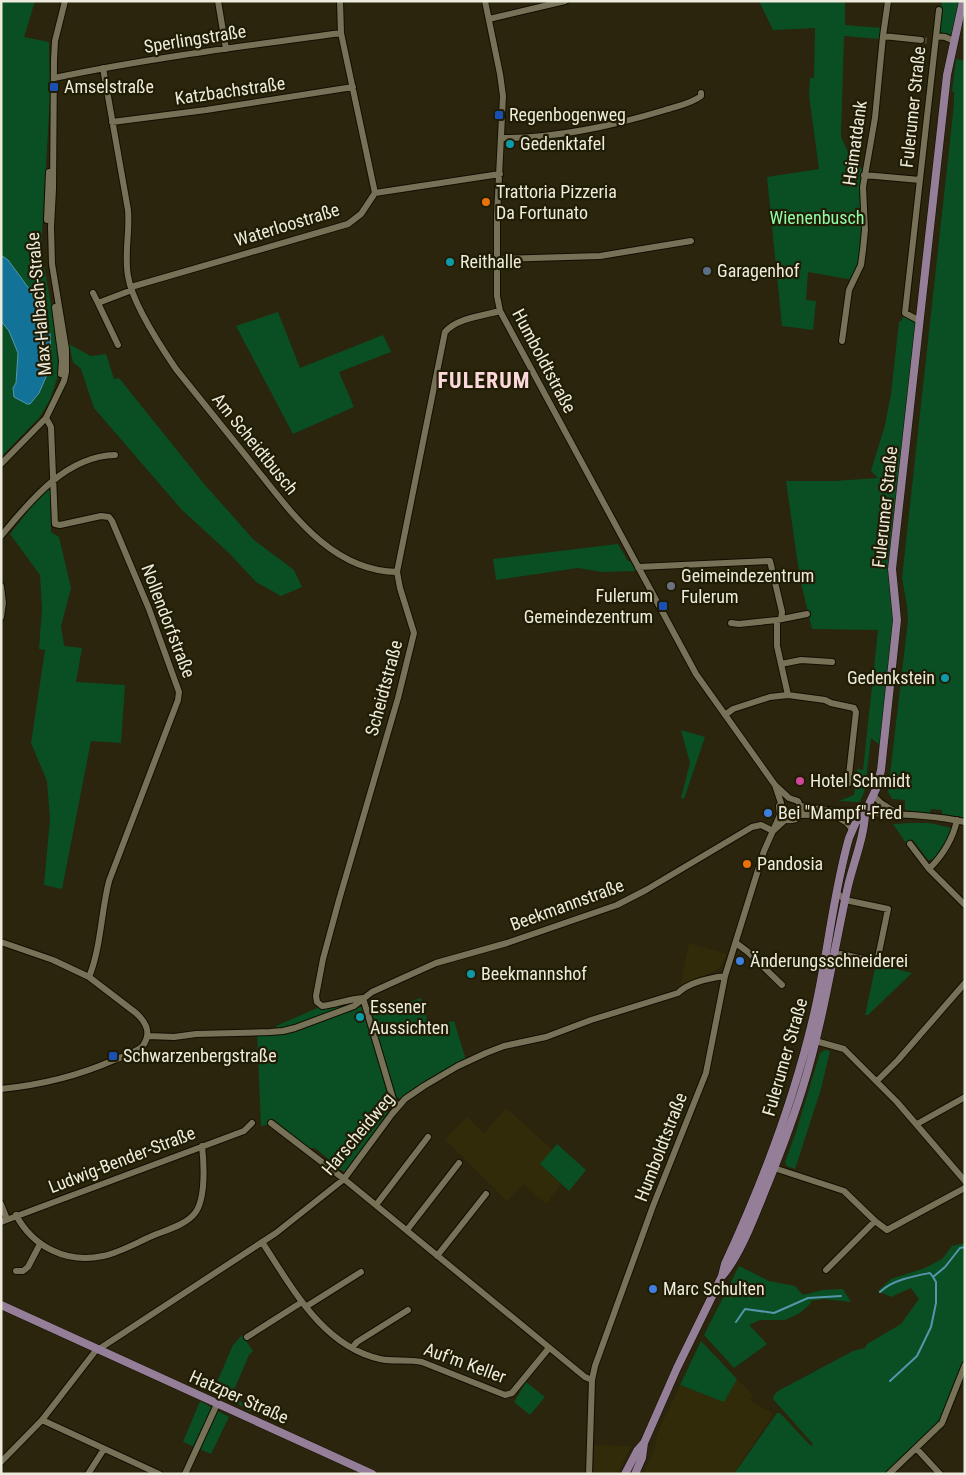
<svg xmlns="http://www.w3.org/2000/svg" width="966" height="1475" viewBox="0 0 966 1475" font-family="'Roboto Condensed',sans-serif">
<style>
.built{fill:#312b09}
.green{fill:#094f23}
.water{fill:#137297;stroke:#5496ac}
.lines{fill:none;stroke-linecap:round;stroke-linejoin:round}
.stream{stroke:#5496ac;stroke-width:2}
.minor-tunnel{stroke:#47432b;stroke-width:6;stroke-dasharray:6 3;stroke-linecap:butt}
.minor-casing{stroke:#130e00;stroke-width:8}
.major-casing{stroke:#130e00;stroke-width:9}
.minor{stroke:#777257;stroke-width:6}
.major{stroke:#947e98;stroke-width:8}
.transit-dot{fill:#1a4fb4;stroke:#211c04;stroke-width:2}
.culture-dot{fill:#0f9aa8;stroke:#211c04;stroke-width:2}
.food-dot{fill:#e8710a;stroke:#211c04;stroke-width:2}
.service-dot{fill:#5c6f8a;stroke:#211c04;stroke-width:2}
.worship-dot{fill:#6b7280;stroke:#211c04;stroke-width:2}
.hotel-dot{fill:#d1479c;stroke:#211c04;stroke-width:2}
.shop-dot{fill:#3f7fe0;stroke:#211c04;stroke-width:2}
.labels{text-anchor:middle;stroke-width:4.5;stroke-linejoin:round;paint-order:stroke}
.street-label{font-size:18px;fill:#edebdc;stroke:#211c04}
.poi-label{font-size:18px;fill:#edebdc;stroke:#211c04;text-anchor:start}
.park-label{font-size:18px;fill:#8efca8;stroke:#211c04}
.district-label{font-size:22px;font-weight:bold;letter-spacing:1px;fill:#fcd8dd;stroke:#211c04}
</style>
<rect width="100%" height="100%" fill="#2a250c"/>
<path class="built" d="M689,943L727,954L721,966L711,973L680,985Z
M506,1108L553,1150L540,1164L561,1184L546,1204L523,1184L507,1201L445,1139L467,1117L484,1133Z
M737,1379L753,1395L750,1400L766,1410L767,1409L773,1415L733,1474H643L654,1450L658,1432L680,1385L724,1402Z
M594,1445L631,1446L617,1474H593Z"/>
<path class="green" d="M1,1H35L24,37L49,42L50,97L41,250L62,363L50,400L39,418L1,457Z
M759,1H845V25L882,28L880,39L844,36L841,136C846,151 852,159 863,170C857,209 869,242 853,280L808,272L806,300L816,301L813,330L782,326L767,177L819,169L809,95L810,78H814L815,28L773,30Z
M942,1H960L952,39L937,35Z
M956,59L965,61V818L942,814V810L931,809L930,813L905,810V800L892,799L888,792L908,620L907,606L902,578L954,104V92L952,91Z
M278,312L300,368L383,335L391,352L339,372L354,407L293,434L236,326Z
M904,313L917,320L889,568L894,620L880,745L871,738L867,771L868,782L860,802L839,801L854,795L857,769L863,770L878,630L812,629L800,579L786,481H834L878,478L871,471L885,425L891,394L899,322L902,320Z
M69,344L91,356L106,354L114,379L119,378L205,485L254,540L294,570L302,587L281,596L256,582L229,553L182,510L94,408L81,369L73,362Z
M50,488L51,532L59,537L71,588L61,626L64,645L65,646L82,648L76,682L125,685L121,743L91,741L62,889L44,885L50,819L47,781L31,743L45,650L39,649L42,608L40,575L10,534L32,506Z
M618,544L628,561H630L636,571L602,572L578,568L496,580L493,559Z
M681,730L705,737L684,799L681,798L690,763Z
M910,823H930L951,828L948,838L934,860H928L912,839L906,843L893,824Z
M876,964L912,973L868,1015H865Z
M421,998L429,1027L454,1021L466,1060L417,1086L400,1099L396,1097L372,1014Z
M352,1001L350,1006L277,1031L276,1026L322,1006Z
M355,1007H363L391,1106L371,1141L345,1173L315,1148H309L273,1119L268,1120L267,1125L261,1126L257,1033H271Z
M825,1050L830,1051L821,1089L795,1169L787,1166L785,1162L796,1132L820,1053Z
M557,1144L586,1170L569,1191L540,1164Z
M965,1243V1359L939,1423L885,1474H734L777,1413H780L811,1446L813,1444L773,1399L774,1395L778,1391L853,1351L865,1348L867,1344L901,1324L919,1299L911,1288L891,1297L878,1291L891,1279L925,1268L942,1259L952,1246Z
M739,1266L769,1281L795,1286L803,1295L822,1290L843,1289L851,1302L824,1299L810,1301L811,1303L800,1313L785,1320H760L749,1325L767,1344L734,1368L704,1335Z
M242,1335L253,1351L249,1355L231,1397L252,1407L250,1412L231,1399L208,1391L210,1388L214,1389L233,1345Z
M701,1341L737,1379L724,1402L680,1385Z
M526,1382L545,1397L530,1415L514,1402Z
M200,1401L229,1417L211,1454L183,1442Z"/>
<path class="water" d="M1,255L8,260L30,290L50,334L51,363L49,370L39,393L30,404H27L14,397L13,388L16,383L18,353L9,331L1,321Z"/>
<g class="lines">
<path class="stream" d="M880,1292C892,1280 914,1276 930,1273L933,1277L945,1267L960,1248L965,1247
M736,1322L745,1309L774,1313L808,1298L841,1296
M890,1381L917,1356L931,1327L936,1303V1282L933,1277"/>
<path class="minor-tunnel" d="M921,40L930,41"/>
<defs>
<path id="minor" d="M218,1L226,49
M340,1L341,33L375,193
M485,1L500,74L503,96L497,216V296L500,311L696,674L775,785L789,798L798,801L802,811L796,819C789,821 784,821 780,815L779,806L781,803L775,785
M489,19L565,1
M883,36L921,40
M936,36L945,37L954,41
M103,68L128,210C130,232 124,254 128,276C132,302 161,347 176,369C201,400 226,431 250,461C289,509 329,571 397,572
M54,78C149,58 245,46 341,33
M112,122L206,110L353,87
M501,138C553,139 616,125 665,110C677,106 691,104 701,96V93
M864,175L920,180
M375,193L500,174
M47,220L49,172
M497,259L600,256L691,241
M131,287L348,224L361,214L375,193
M93,293L98,303
M55,307L62,361L61,374
M920,321L905,313L939,10
M842,341L849,290L861,265L863,250L865,230L863,187L875,118L883,36L888,1
M118,345L98,303L132,290
M46,418L51,427L55,524L60,525L101,516L109,517L112,521L149,609L179,692L178,700L109,881C101,912 101,948 89,977
M1,464L46,418L64,381L66,372V349L52,264L51,227L53,189L54,60L55,41L65,1
M1,536C30,501 66,456 115,455
M638,567L770,561L782,612L781,619
M1,586L3,603L1,617
M777,620V646L781,664
M731,623L739,624L777,620L807,614
M788,695L781,664L801,660L832,662
M725,715L733,709L770,697L788,695L825,700L831,703L854,708L856,712L848,784
M873,795L881,803L897,813
M801,806C855,817 911,810 965,822
M800,815L854,814
M835,816L846,822L852,829
M773,831L785,820
M910,844L929,869L965,905
M929,869C943,855 953,839 957,820
M1,942L53,960L89,977L136,1013C147,1023 152,1034 142,1047C134,1053 124,1056 114,1060C78,1076 40,1085 1,1089
M736,943L748,952L782,985
M830,956L841,954L877,962L888,909L845,900L837,893
M363,998C349,999 337,1004 322,1006L317,1002L316,996L323,959L339,900L398,698L414,633L400,588L397,572L445,332C457,318 482,316 500,311
M363,998L393,1099L398,1107
M148,1036L174,1037L196,1034L270,1032L283,1031L295,1028L354,1006L372,992L436,963L507,943L617,905L646,890L752,827L761,825L773,831
M812,1040L844,1049L897,1102L965,1181
M877,1081L898,1060L965,983
M271,1123L344,1179L585,1377L592,1380
M917,1124L965,1097
M771,1167L844,1191L875,1221L887,1230L965,1188
M1,1204L7,1219
M376,1205L428,1137
M16,1215C33,1247 67,1264 103,1256C119,1253 136,1243 152,1236C166,1230 186,1225 195,1213C206,1199 204,1163 202,1146
M1,1222L244,1131L252,1123
M407,1230L459,1163
M262,1242C292,1287 322,1346 380,1359C394,1362 408,1359 422,1362L505,1395L512,1393L549,1348
M437,1256L486,1194
M826,1270L875,1221
M16,1271H23L28,1267L40,1244
M307,1306L361,1272
M247,1337L302,1302
M352,1348L357,1342L408,1310
M99,1349L276,1233L344,1179L392,1114L405,1099L424,1086L458,1066L486,1053L504,1046L546,1037L591,1020L678,993C689,982 710,978 725,976
M42,1420L159,1474
M916,1448L940,1474
M1,1462L42,1420L97,1349
M88,1474L104,1449
M185,1474L218,1402
M589,1474L592,1380L595,1366L653,1206L706,1073L725,976L764,851L780,815
M889,1474L942,1423L965,1365"/>
<path id="major" d="M723,1275C740,1255 754,1218 764,1193C778,1159 791,1125 802,1090C823,1023 833,954 848,886C853,864 865,835 865,812
M1,1305L372,1474
M625,1474L637,1451L644,1443L677,1368L722,1276L725,1264C763,1182 795,1098 815,1010C828,953 833,894 849,838L856,822L865,812L869,804L877,787L881,770L897,620L892,569L895,542L947,75L963,1
M635,1474L642,1458L644,1443"/>
</defs>
<use href="#minor" class="minor-casing"/>
<use href="#major" class="major-casing"/>
<use href="#minor" class="minor"/>
<use href="#major" class="major"/>
</g>
<g class="transit-dot">
<rect x="49" y="82" width="10" height="10" rx="2.5"/>
<rect x="494" y="110" width="10" height="10" rx="2.5"/>
<rect x="658" y="601" width="10" height="10" rx="2.5"/>
<rect x="108" y="1051" width="10" height="10" rx="2.5"/>
</g>
<g class="culture-dot">
<circle cx="510" cy="144" r="5"/>
<circle cx="450" cy="262" r="5"/>
<circle cx="945" cy="678" r="5"/>
<circle cx="471" cy="974" r="5"/>
<circle cx="360" cy="1017" r="5"/>
</g>
<g class="food-dot">
<circle cx="486" cy="202" r="5"/>
<circle cx="747" cy="864" r="5"/>
</g>
<circle class="service-dot" cx="707" cy="271" r="5"/>
<circle class="worship-dot" cx="671" cy="586" r="5"/>
<circle class="hotel-dot" cx="800" cy="781" r="5"/>
<g class="shop-dot">
<circle cx="768" cy="813" r="5"/>
<circle cx="740" cy="961" r="5"/>
<circle cx="653" cy="1289" r="5"/>
</g>
<g class="labels">
<g class="street-label">
<text transform="translate(195 39) rotate(-9)" y="6">Sperlingstraße</text>
<text transform="translate(230 91) rotate(-8)" y="6">Katzbachstraße</text>
<text transform="translate(913 107) rotate(-84)" y="6">Fulerumer Straße</text>
<text transform="translate(855 143) rotate(-82)" y="6">Heimatdank</text>
<text transform="translate(287 225) rotate(-17)" y="6">Waterloostraße</text>
<text transform="translate(39 304) rotate(-95)" y="6">Max-Halbach-Straße</text>
<text transform="translate(544 361) rotate(62)" y="6">Humboldtstraße</text>
<text transform="translate(255 444) rotate(51)" y="6">Am Scheidtbusch</text>
<text transform="translate(885 507) rotate(-84)" y="6">Fulerumer Straße</text>
<text transform="translate(168 621) rotate(69)" y="6">Nollendorfstraße</text>
<text transform="translate(384 688) rotate(-75)" y="6">Scheidtstraße</text>
<text transform="translate(567 905) rotate(-20)" y="6">Beekmannstraße</text>
<text transform="translate(785 1057) rotate(-74)" y="6">Fulerumer Straße</text>
<text transform="translate(358 1134) rotate(-50)" y="6">Harscheidweg</text>
<text transform="translate(661 1147) rotate(-69)" y="6">Humboldtstraße</text>
<text transform="translate(122 1160) rotate(-21)" y="6">Ludwig-Bender-Straße</text>
<text transform="translate(465 1363) rotate(20)" y="6">Auf'm Keller</text>
<text transform="translate(239 1397) rotate(24)" y="6">Hatzper Straße</text>
</g>
<g class="poi-label">
<text x="64" y="93">Amselstraße</text>
<text x="509" y="121">Regenbogenweg</text>
<text x="520" y="150">Gedenktafel</text>
<text x="496" y="198">Trattoria Pizzeria<tspan x="496" dy="21">Da Fortunato</tspan></text>
<text x="460" y="268">Reithalle</text>
<text x="717" y="277">Garagenhof</text>
<text x="681" y="582">Geimeindezentrum<tspan x="681" dy="21">Fulerum</tspan></text>
<text x="653" y="602" text-anchor="end">Fulerum<tspan x="653" dy="21">Gemeindezentrum</tspan></text>
<text x="935" y="684" text-anchor="end">Gedenkstein</text>
<text x="810" y="787">Hotel Schmidt</text>
<text x="778" y="819">Bei "Mampf"-Fred</text>
<text x="757" y="870">Pandosia</text>
<text x="750" y="967">Änderungsschneiderei</text>
<text x="481" y="980">Beekmannshof</text>
<text x="370" y="1013">Essener<tspan x="370" dy="21">Aussichten</tspan></text>
<text x="123" y="1062">Schwarzenbergstraße</text>
<text x="663" y="1295">Marc Schulten</text>
</g>
<g class="park-label">
<text x="817" y="224">Wienenbusch</text>
</g>
<g class="district-label">
<text x="484" y="388">FULERUM</text>
</g>
</g>
<rect width="966" height="1475" fill="none" stroke="#edebdc" stroke-width="5"/>
</svg>
